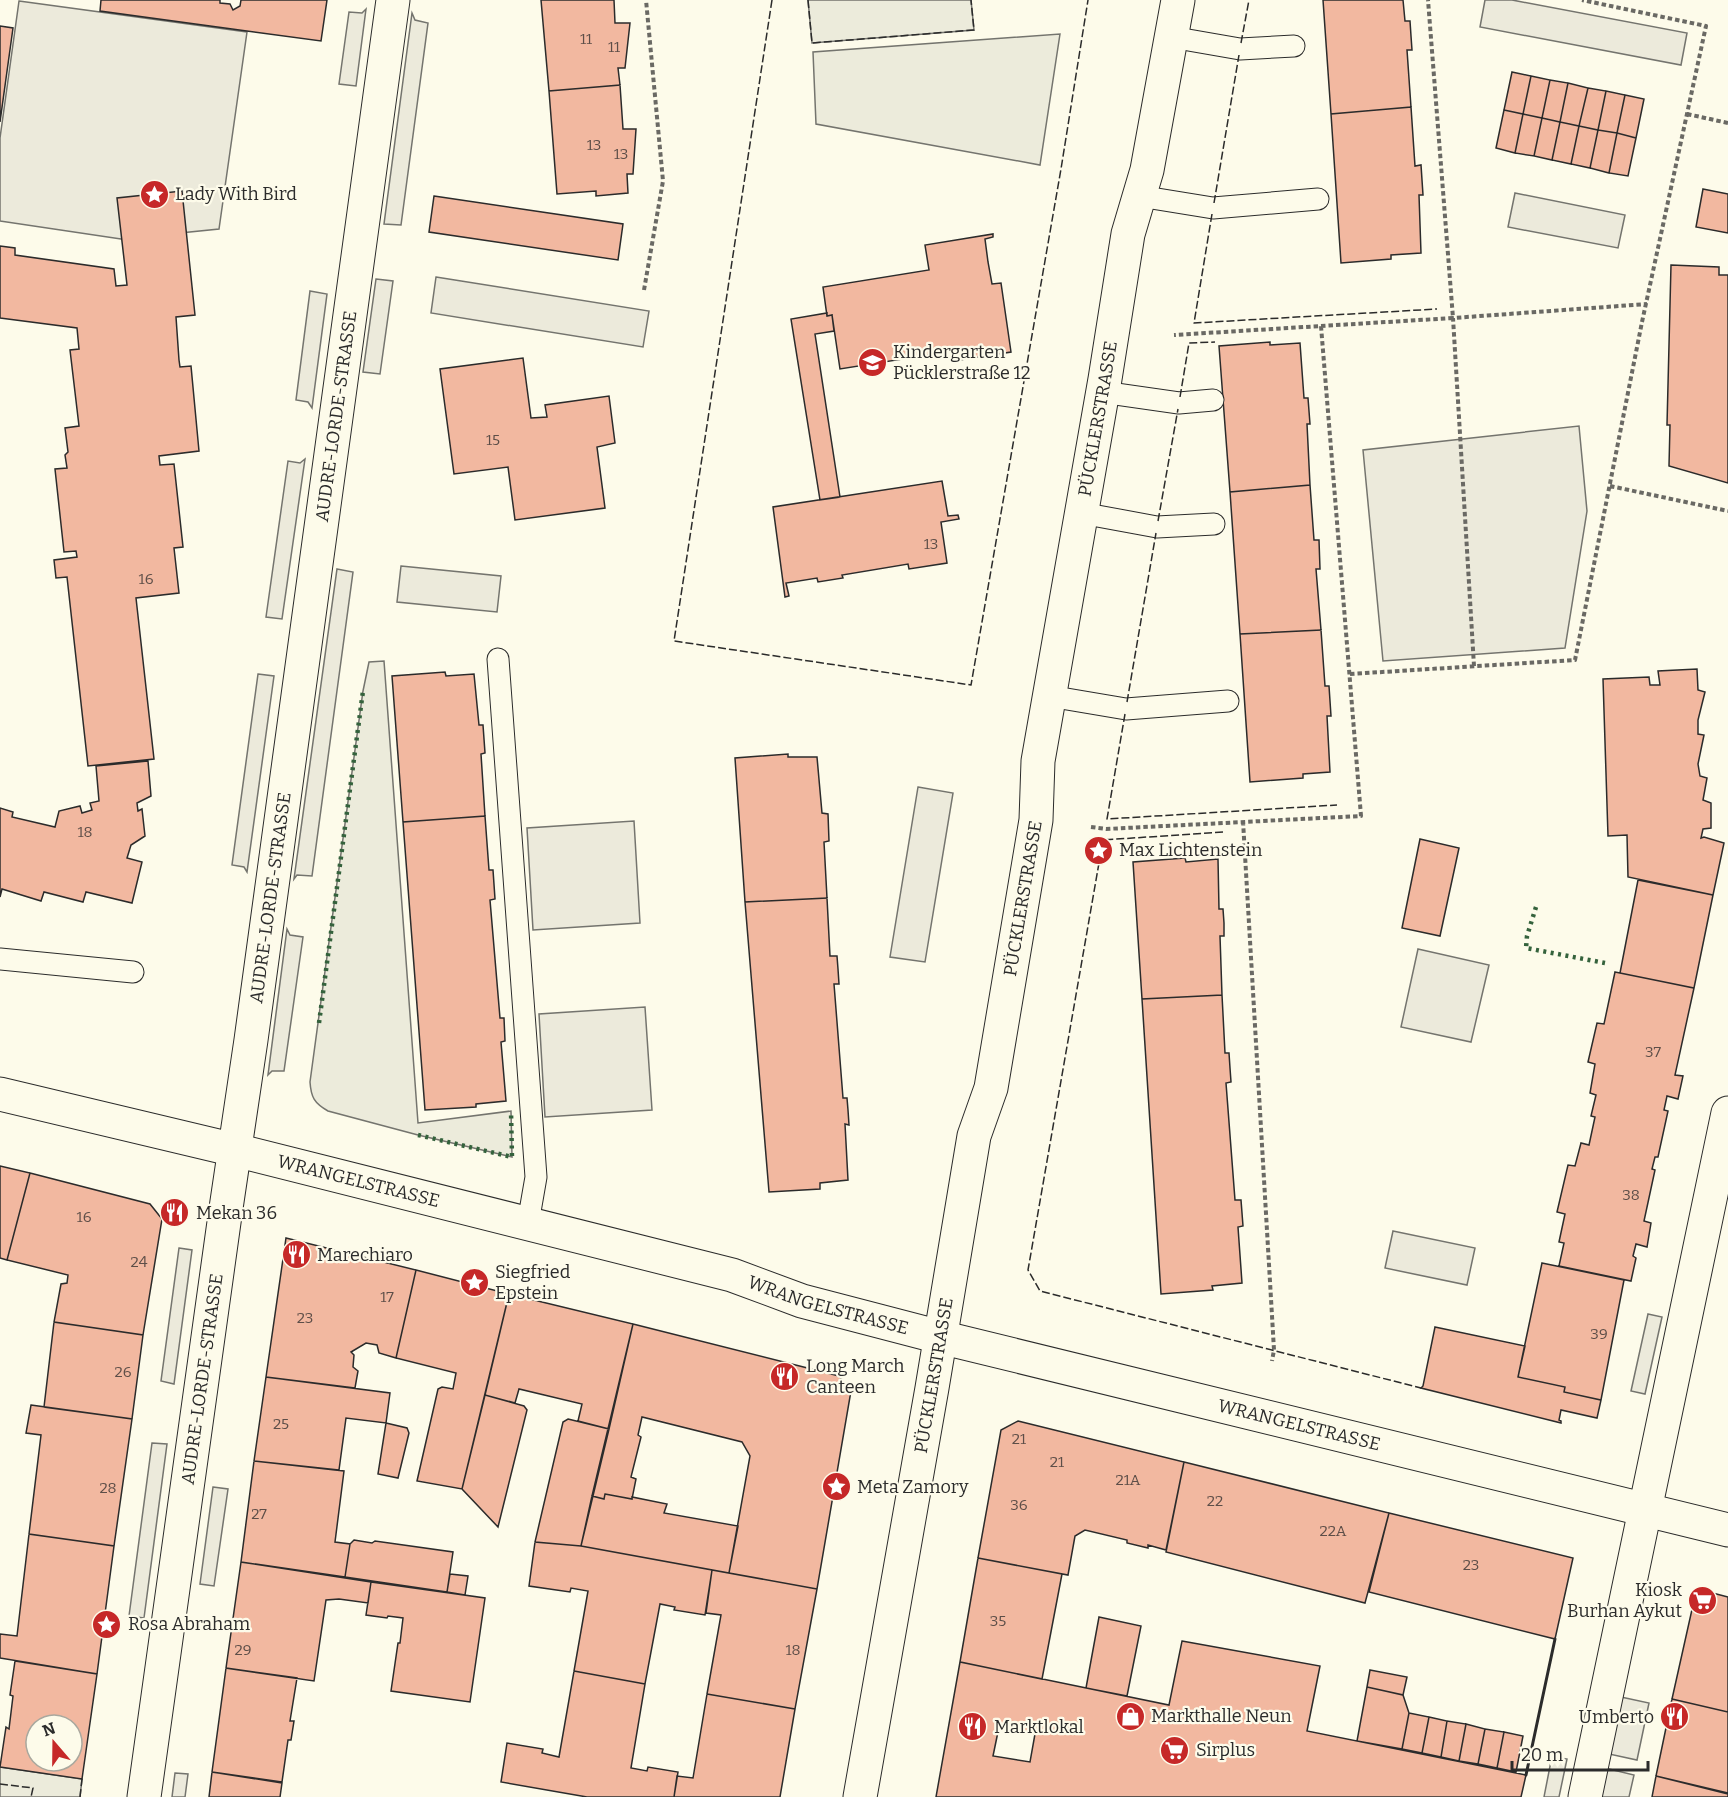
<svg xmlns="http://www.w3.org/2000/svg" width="1728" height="1797" viewBox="0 0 1728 1797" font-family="Bitter,serif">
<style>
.green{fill:#ecebdb;stroke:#74746e;stroke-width:1.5}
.parking{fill:#eceadb;stroke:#74746e;stroke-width:1.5}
.building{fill:#f2b8a0;stroke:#2b2b2b;stroke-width:1.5;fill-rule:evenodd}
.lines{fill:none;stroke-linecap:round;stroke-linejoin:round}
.lane-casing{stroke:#2b2b2b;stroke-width:23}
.street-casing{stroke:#2b2b2b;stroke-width:35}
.path{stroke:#6a6964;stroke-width:4;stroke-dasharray:4.5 3;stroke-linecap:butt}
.lane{stroke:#fdfbea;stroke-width:21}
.street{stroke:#fdfbea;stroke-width:33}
.hedge{stroke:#34623c;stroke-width:4.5;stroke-dasharray:3 4.5;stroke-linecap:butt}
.fence{stroke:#2b2b2b;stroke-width:1.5;stroke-dasharray:8 3;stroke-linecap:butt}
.wall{stroke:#2b2b2b;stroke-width:3}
.labels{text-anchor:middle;stroke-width:4.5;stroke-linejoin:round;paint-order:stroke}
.number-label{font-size:15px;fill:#5d4e48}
.poi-label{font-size:18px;fill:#2b2b2b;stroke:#fdfbea;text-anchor:start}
.street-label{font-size:18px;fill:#2b2b2b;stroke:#fdfbea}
</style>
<rect width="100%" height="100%" fill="#fdfbea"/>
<path class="green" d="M808,0H971L974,30L812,43Z
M1060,34L1040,165L816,124L813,52Z
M384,661L418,1123L511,1111L512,1157L418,1135L328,1111C314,1103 311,1097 310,1082L363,691L369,662Z
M0,1767L82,1779L80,1797H0Z"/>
<path class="parking" d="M1485,0H1512L1687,33L1681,65L1480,27Z
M19,1L247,32L219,229L121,239L0,221V138Z
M366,9L356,86L339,84L349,12L362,13Z
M412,13L415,20L428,23L401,225L384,224Z
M1515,193L1625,215L1618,248L1508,227Z
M436,277L649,311L643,347L431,313Z
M376,279L393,281L380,374L363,372Z
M310,291L327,294L312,408L308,402L296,400Z
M1579,426L1587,511L1565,648L1383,661L1363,450Z
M305,459L282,619L266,617L288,461L300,463Z
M401,566L501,576L497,612L397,602Z
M337,569L353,572L312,876L297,875L294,879Z
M258,674L274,676L247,872L244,867L232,865Z
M918,787L953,793L925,962L890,957Z
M634,821L640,923L533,930L527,828Z
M287,929L290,935L303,937L284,1071H272L268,1075Z
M1418,949L1489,965L1471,1042L1401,1027Z
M645,1007L652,1110L545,1117L539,1014Z
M1393,1231L1475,1248L1467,1285L1385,1268Z
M179,1248L192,1250L174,1384L161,1381Z
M1648,1314L1662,1317L1645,1394L1631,1391Z
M152,1443L167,1444L144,1618L129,1616Z
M213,1487L228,1489L214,1586L200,1584Z
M1621,1697L1649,1703L1637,1760L1609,1754Z
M1552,1756L1567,1759L1559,1797H1544Z
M1605,1768L1634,1775L1629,1797H1599Z
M175,1773L188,1774L185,1797H172Z"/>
<path class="building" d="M101,0H220V3L230,4L233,10L240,6L241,0H327L321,41L100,11Z
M541,0H614L615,23H630L625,68H618L620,85L549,91Z
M1323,0H1403L1405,21H1410L1411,36L1412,50H1407L1411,107L1331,114Z
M0,26L13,28L0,122Z
M1512,72L1531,76L1523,114L1504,110Z
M1531,76L1550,80L1542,118L1523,114Z
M1550,80L1568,83L1560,122L1542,118Z
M1568,83L1588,88L1579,126L1560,122Z
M620,85L623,129H636L633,174H627L628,193L596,196V191L557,194L549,91Z
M1588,88L1606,91L1598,130L1579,126Z
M1606,91L1625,95L1617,133L1598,130Z
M1625,95L1644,99L1636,138L1617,133Z
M1411,107L1415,166L1421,165L1423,195H1419L1421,253L1391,255V259L1341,263L1331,114Z
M1504,110L1523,114L1515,153L1496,148Z
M1523,114L1542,118L1534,156L1515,153Z
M1542,118L1560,122L1552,160L1534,156Z
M1560,122L1579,126L1571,164L1552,160Z
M1579,126L1598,130L1590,168L1571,164Z
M1598,130L1617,133L1609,173L1590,168Z
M1617,133L1636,138L1628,176L1609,173Z
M1703,189L1728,194V233L1696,227Z
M182,191L195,315L176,317L179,360L180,367L191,366L199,451L159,456L160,465L174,464L183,547L174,548L179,593L136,598L154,759L88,766L67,577L56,578L54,560L77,557L76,551L64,552L55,469L67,468L65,455L68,452L65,428L79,426L70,350L79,349L77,328L0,318V246L15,248V255L114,269L116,286L127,285L117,198Z
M434,196L623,224L618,260L429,232Z
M993,234V237L985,239L988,262L992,284L1001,283L1011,352L960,360L959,350L840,369L832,315L827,316L823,287L929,270L925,245Z
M1671,265L1719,267V275H1728V483L1669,466L1670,425H1667Z
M827,313V316L832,315L834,331L815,334L840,497L820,500L791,319Z
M1270,342V345L1300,343L1304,398H1308L1310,424H1307L1310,485L1230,492L1219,346Z
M523,358L531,418L547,417L545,405L609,396L615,443L597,447L605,508L515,520L508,467L454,474L440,369Z
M942,481L948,516L958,515L959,519L941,522L947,563L909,569L908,564L842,575L843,578L818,582L817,578L786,583L789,596L785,597L773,507Z
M1310,485L1314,540H1319L1320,569H1316L1321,630L1240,634L1230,492Z
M1321,630L1325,686H1329L1331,716H1327L1330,772L1303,774V778L1250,782L1240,634Z
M1697,669L1698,690L1705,692L1698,720V734L1704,735L1698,764L1700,776L1707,778L1703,800L1711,803V828L1703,829L1701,838L1704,837L1724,843L1713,895L1628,877L1627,835L1608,836L1603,679L1649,677L1650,685H1660L1658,671Z
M445,672L446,676L474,674L479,725H483L485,753L481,754L485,816L403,822L392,676Z
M788,754V757H817L822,813L828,814L829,841L824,842L827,898L745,902L735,758Z
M148,761L151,796L137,803L138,811L142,809L145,836L131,845L127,858L142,862L132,903L86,892L83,902L44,892L41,901L2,889L0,897V808L13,812L12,817L55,827L59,811L80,806L82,813L92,810L90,803L99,801L96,766Z
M485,816L489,870H493L495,899L490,900L500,1018H504L505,1041L501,1042L506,1101L476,1104V1107L425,1110L403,822Z
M1420,839L1459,848L1440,936L1402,928Z
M1185,858L1186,862L1218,859L1219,909H1223L1224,923V936H1220L1222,995L1142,999L1133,862Z
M1638,880L1713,895L1694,988L1620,973Z
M827,898L830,956H837L838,969L839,984H834L843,1098H847L848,1110L849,1125L845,1124L848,1180L820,1183V1189L769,1192L745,902Z
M1615,972L1694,988L1675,1075L1683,1076L1678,1099L1667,1096L1664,1110L1668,1111L1658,1157H1655L1652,1169L1655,1170L1644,1221L1651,1223L1647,1247L1636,1244L1633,1256L1636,1258L1631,1281L1559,1266L1564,1243L1559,1242L1565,1214L1557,1212L1568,1165L1575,1166L1581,1143L1589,1145L1595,1117L1591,1116L1596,1095L1590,1093L1595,1064L1588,1062L1597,1023L1604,1024Z
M1222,995L1225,1053H1229L1230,1068L1231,1082L1226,1083L1235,1200H1241L1243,1226L1238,1227L1242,1283L1212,1286L1213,1290L1161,1294L1142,999Z
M0,1166L30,1173L7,1260L0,1258Z
M30,1173L150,1204L162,1219L143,1335L54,1322L61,1284L67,1283L68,1275L7,1260Z
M286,1238L416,1270L396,1358L379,1353L377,1345L366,1343L351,1352L354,1355L353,1367L358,1371L355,1388L266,1377Z
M1542,1263L1624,1280L1601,1400L1564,1392L1565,1387L1518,1377Z
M416,1270L509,1294L462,1489L417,1481L438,1389L442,1387L453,1389L456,1373L396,1358Z
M509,1294L633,1324L609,1429L578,1421L582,1404L519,1389L515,1403L485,1395Z
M54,1322L143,1335L132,1419L44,1407Z
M633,1324L839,1376L851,1391L817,1589L729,1573L750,1456L742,1442L642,1417L638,1435L641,1437L631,1477L636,1479L632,1499L605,1494L604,1499L592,1496Z
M1435,1327L1525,1346L1518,1377L1565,1387L1564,1392L1601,1400L1597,1418L1561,1410L1559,1420L1561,1421V1423L1421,1388L1423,1386Z
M266,1377L390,1393L386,1423L346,1418L339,1470L254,1461Z
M485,1395L524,1406L527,1410L498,1527L462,1489Z
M31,1405L132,1419L114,1546L29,1534L41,1435L26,1433Z
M568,1419L609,1429L581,1546L535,1542L563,1422Z
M1018,1421L1184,1462L1166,1550L1148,1545V1548L1127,1543V1540L1085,1530L1075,1536L1068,1575L978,1558L1001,1430Z
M386,1423L407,1428L409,1433L398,1478L378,1474Z
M254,1461L344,1471L335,1542L350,1544L345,1577L241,1562Z
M1184,1462L1389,1513L1365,1603L1166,1552Z
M605,1494L632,1499V1497L667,1504L664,1513L738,1526L729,1573L581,1546L592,1496L604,1499Z
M1389,1513L1573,1558L1555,1639L1369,1592Z
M29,1534L114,1546L97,1674L0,1658V1634L17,1636Z
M354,1540L372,1543L375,1541L453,1552L447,1592L345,1577L350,1544Z
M535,1542L581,1546L712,1570L705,1615L674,1610L675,1607L660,1604L645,1684L574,1671L588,1591L571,1588L570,1592L529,1586Z
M978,1558L1062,1574L1042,1679L960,1662Z
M241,1562L371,1582L368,1603L339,1599L326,1600L314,1681L226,1668Z
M712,1570L817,1589L795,1709L707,1694L721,1615L706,1613Z
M450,1574L468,1576L465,1595L447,1592Z
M371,1582L485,1598L470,1702L391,1691L398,1643H400L403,1618L388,1616L387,1618L366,1615Z
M1705,1591L1728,1597V1712L1672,1699L1695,1596Z
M1099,1617L1141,1626L1127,1696L1086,1688Z
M1182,1641L1320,1666L1307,1731L1526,1775L1521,1797H936L960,1662L1169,1705ZM999,1727L1035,1734L1030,1762L993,1756Z
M15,1661L97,1674L82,1779L0,1767L6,1727L9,1729L13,1696L10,1695ZM36,1725H72V1761H36Z
M226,1668L297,1678L290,1721H294L291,1740H288L282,1782L212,1772Z
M1370,1670L1407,1677L1403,1695L1367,1687Z
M574,1671L645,1684L631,1768L647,1771L648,1767L678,1772L674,1797H587L501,1782L507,1743L543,1749L542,1753L559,1757Z
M1367,1687L1403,1695L1409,1713L1402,1749L1357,1741Z
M707,1694L795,1709L780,1797H674L677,1776L693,1778Z
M1672,1699L1728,1712V1793L1656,1776Z
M1409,1713L1429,1717L1422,1753L1402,1749Z
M1429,1717L1447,1721L1441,1757L1422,1753Z
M1447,1721L1466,1724L1459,1761L1441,1757Z
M1466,1724L1485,1729L1478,1764L1459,1761Z
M1485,1729L1504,1732L1497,1768L1478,1764Z
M1504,1732L1523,1736L1516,1772L1497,1768Z
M212,1772L282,1783L280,1797H209Z
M1656,1776L1728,1794V1797H1652Z"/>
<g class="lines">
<defs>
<path id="lane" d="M1171,37L1240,49L1294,46
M1139,196L1213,208L1318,199
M1102,392L1179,403L1213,400
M1081,513L1157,527L1214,524
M498,659L536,1177L528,1223
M1049,696L1126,709L1228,701
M0,959L133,972"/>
<g id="street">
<path id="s1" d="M0,1094L235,1150L732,1275L802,1301L940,1337L1728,1530"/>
<path id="s2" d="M144,1797L225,1215L251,1040L393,0"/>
<path id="s3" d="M860,1797L932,1388L974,1136L991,1088L1036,820L1038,761L1105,379L1128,234L1147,170L1178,0"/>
<path d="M1585,1797L1728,1113"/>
</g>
</defs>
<use href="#lane" class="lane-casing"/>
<use href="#street" class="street-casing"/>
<path class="path" d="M1687,114L1728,123
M644,290L663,181L646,0
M1321,326L1453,318L1428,0
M1610,486L1728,511
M1474,666L1453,318L1647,304
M1350,674L1575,660L1642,322L1706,26L1582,0
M1243,821L1274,1350L1272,1361
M1091,827L1106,829L1361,816L1321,326L1174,335"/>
<use href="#lane" class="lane"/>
<use href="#street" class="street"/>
<path class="hedge" d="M1536,907L1527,936L1526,948L1605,963
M319,1023L363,691
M418,1135L512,1157L511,1111"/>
<path class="fence" d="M772,0L674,641L971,685L1061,169L1088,0
M808,0L812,43L974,30L971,0
M1241,43L1249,0
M1214,203L1239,55
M1212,214L1194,323L1437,309
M1180,397L1189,343L1215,342
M1158,521L1178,409
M1127,702L1156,533
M1125,714L1107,819L1337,805
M1223,832L1103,840L1028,1270L1040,1291L1421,1388
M0,1784L33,1788L31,1797
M80,1797L82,1779"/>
<path class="wall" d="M1526,1775L1555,1639"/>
</g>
<defs>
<symbol id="sight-disc" viewBox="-11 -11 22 22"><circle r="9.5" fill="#c62828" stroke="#fdfbea"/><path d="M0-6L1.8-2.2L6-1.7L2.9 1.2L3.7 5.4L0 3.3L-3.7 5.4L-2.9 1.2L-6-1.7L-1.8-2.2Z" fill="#fff"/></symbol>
<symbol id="school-disc" viewBox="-11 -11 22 22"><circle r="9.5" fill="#c62828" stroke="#fdfbea"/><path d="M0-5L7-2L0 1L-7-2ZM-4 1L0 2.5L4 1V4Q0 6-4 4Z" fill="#fff"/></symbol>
<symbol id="restaurant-disc" viewBox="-11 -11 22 22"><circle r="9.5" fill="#c62828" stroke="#fdfbea"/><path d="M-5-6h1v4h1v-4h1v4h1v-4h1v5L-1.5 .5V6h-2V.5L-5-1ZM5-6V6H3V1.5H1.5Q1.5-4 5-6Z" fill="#fff"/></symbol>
<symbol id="supermarket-disc" viewBox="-11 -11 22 22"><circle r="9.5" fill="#c62828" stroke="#fdfbea"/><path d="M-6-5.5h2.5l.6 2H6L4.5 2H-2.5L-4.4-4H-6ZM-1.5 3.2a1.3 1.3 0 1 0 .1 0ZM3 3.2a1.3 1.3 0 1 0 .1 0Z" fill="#fff"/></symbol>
<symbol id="shop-disc" viewBox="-11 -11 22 22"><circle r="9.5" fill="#c62828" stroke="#fdfbea"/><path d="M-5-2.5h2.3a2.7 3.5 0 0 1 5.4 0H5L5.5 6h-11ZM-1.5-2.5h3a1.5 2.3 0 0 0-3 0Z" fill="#fff"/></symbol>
</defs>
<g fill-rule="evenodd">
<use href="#sight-disc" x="138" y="178" width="33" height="33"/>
<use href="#school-disc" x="856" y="346" width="33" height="33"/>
<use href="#sight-disc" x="1082" y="834" width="33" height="33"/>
<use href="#restaurant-disc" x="158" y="1196" width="33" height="33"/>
<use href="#restaurant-disc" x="280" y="1238" width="33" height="33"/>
<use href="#sight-disc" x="458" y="1266" width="33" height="33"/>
<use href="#restaurant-disc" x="768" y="1360" width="33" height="33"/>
<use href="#sight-disc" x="820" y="1470" width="33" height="33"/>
<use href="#supermarket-disc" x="1686" y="1584" width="33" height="33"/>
<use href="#sight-disc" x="90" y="1608" width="33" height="33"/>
<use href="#shop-disc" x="1114" y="1700" width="33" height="33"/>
<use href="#restaurant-disc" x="1658" y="1700" width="33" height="33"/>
<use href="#restaurant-disc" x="956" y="1710" width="33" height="33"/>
<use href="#supermarket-disc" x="1158" y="1734" width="33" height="33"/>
</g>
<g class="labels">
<g class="number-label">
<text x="586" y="44">11</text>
<text x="614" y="52">11</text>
<text x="594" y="150">13</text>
<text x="621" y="159">13</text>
<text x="493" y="445">15</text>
<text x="931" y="549">13</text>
<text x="146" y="584">16</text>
<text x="85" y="837">18</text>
<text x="1653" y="1057">37</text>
<text x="1631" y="1200">38</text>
<text x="84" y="1222">16</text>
<text x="139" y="1267">24</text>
<text x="387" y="1302">17</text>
<text x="305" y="1323">23</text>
<text x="1599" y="1339">39</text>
<text x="123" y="1377">26</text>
<text x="281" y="1429">25</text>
<text x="1019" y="1444">21</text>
<text x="1057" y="1467">21</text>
<text x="1128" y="1485">21A</text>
<text x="108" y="1493">28</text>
<text x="1215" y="1506">22</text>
<text x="1019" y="1510">36</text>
<text x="259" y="1519">27</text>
<text x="1333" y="1536">22A</text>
<text x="1471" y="1570">23</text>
<text x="998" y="1626">35</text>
<text x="243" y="1655">29</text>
<text x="793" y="1655">18</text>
</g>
<g class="poi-label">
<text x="175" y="200">Lady With Bird</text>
<text x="893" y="358">Kindergarten<tspan x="893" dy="21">Pücklerstraße 12</tspan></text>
<text x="1119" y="856">Max Lichtenstein</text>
<text x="196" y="1219">Mekan 36</text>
<text x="317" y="1261">Marechiaro</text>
<text x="495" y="1278">Siegfried<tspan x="495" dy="21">Epstein</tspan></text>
<text x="806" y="1372">Long March<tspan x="806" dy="21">Canteen</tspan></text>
<text x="857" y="1493">Meta Zamory</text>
<text x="1682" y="1596" text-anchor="end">Kiosk<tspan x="1682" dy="21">Burhan Aykut</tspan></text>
<text x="128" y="1630">Rosa Abraham</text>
<text x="1151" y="1722">Markthalle Neun</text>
<text x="1654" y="1723" text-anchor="end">Umberto</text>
<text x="994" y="1733">Marktlokal</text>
<text x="1196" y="1756">Sirplus</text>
</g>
<g class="street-label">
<text dy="6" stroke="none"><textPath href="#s2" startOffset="1394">AUDRE-LORDE-STRASSE</textPath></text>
<text dy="6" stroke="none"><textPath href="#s3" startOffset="1400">PÜCKLERSTRASSE</textPath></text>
<text dy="6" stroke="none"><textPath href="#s2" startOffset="908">AUDRE-LORDE-STRASSE</textPath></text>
<text dy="6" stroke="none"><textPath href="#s3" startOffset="914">PÜCKLERSTRASSE</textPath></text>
<text dy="6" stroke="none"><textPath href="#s1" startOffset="369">WRANGELSTRASSE</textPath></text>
<text dy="6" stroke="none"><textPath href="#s1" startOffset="855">WRANGELSTRASSE</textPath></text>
<text dy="6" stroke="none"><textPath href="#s3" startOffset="428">PÜCKLERSTRASSE</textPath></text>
<text dy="6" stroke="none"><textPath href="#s2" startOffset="422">AUDRE-LORDE-STRASSE</textPath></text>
<text dy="6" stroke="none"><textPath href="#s1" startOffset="1341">WRANGELSTRASSE</textPath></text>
</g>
</g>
<g transform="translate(54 1743) rotate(340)"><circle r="28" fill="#fdfbea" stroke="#a9a89e" stroke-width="1.5"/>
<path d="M0-4.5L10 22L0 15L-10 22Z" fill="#c62828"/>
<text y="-9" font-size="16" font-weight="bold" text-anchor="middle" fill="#2b2b2b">N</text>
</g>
<path d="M1512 1761v9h136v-9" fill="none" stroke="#2b2b2b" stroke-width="3"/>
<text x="1521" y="1761" font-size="18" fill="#2b2b2b" stroke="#fdfbea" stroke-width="4.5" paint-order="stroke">20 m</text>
</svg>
